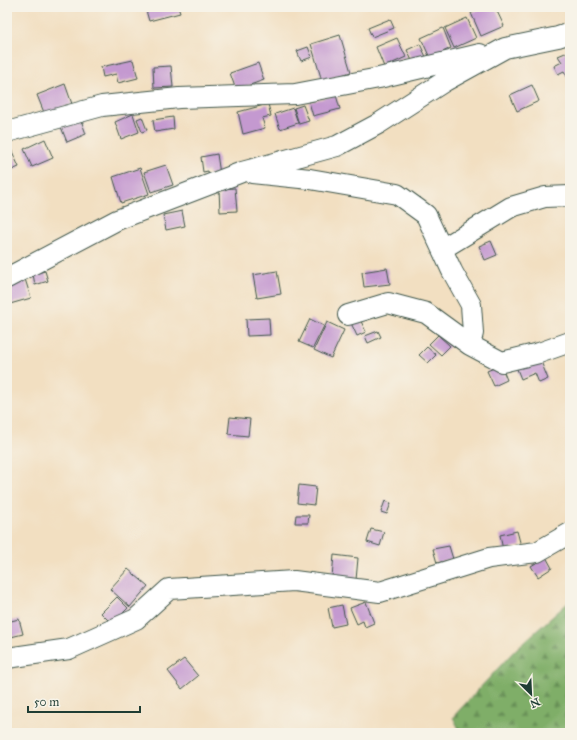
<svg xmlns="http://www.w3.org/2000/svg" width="577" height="740" viewBox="0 0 577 740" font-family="'IM FELL Great Primer',serif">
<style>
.forest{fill:url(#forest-firs);stroke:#4f764e}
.building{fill:#c499d0}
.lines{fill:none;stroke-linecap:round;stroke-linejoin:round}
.minor-casing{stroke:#3f5549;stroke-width:22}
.minor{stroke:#fff;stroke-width:20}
</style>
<defs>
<pattern id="forest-firs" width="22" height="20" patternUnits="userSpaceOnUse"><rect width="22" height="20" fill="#7fae68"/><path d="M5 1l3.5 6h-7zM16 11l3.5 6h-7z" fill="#678f56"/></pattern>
</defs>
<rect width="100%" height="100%" fill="#f7f3e8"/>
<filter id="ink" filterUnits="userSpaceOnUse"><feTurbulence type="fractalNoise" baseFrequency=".025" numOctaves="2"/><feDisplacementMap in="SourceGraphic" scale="8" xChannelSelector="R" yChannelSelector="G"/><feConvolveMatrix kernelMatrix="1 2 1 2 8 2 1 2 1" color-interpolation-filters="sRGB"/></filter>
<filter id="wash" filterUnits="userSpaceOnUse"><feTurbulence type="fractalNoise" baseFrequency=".012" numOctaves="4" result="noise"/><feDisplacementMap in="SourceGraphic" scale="16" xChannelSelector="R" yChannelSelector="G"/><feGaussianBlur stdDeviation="0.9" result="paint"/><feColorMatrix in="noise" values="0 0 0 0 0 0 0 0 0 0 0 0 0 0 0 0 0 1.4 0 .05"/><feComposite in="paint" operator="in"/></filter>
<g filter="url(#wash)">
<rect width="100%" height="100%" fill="#f2dfc1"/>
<path class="forest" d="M570,601V733H461L453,717L515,650Z"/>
<g id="blocks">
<path class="building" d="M145,7H178L180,13L149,21Z
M484,7H495L504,26L481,36L471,13Z
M467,18L476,38L454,48L445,28Z
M390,19L394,28L372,37L368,28Z
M443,28L451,48L430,58L421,38Z
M340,35L351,72L322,81L311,44Z
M397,38L406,57L384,67L376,47Z
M420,44L427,59L414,65L407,50Z
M308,47L312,57L301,61L297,51Z
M570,51V77L568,78L564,71L558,74L554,66L562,62L558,56Z
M133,60L138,78L118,83L116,74L103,77L101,67Z
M258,63L264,80L236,90L230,73Z
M171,66L173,87L154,88L153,67Z
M65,84L72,104L45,115L37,95Z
M532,85L539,101L517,111L510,95Z
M336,95L340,109L313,116L309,102Z
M268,104L271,116L262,118L265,128L243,134L238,112Z
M303,105L309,121L299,124L294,108Z
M293,108L298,123L280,129L275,114Z
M133,114L139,132L121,139L115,122Z
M142,117L147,130L142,132L137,119Z
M173,117L174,129L155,132L153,120Z
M81,120L86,134L67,142L61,127Z
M45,139L53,158L32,167L24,149Z
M10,147L19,167L7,172V148Z
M217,154L220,174L209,175L208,171L203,172L201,157Z
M166,165L173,185L151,192L144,172Z
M140,168L149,194L121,203L113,177Z
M235,188L237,211L220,212L219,189Z
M182,211L185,226L166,230L163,215Z
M491,241L497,255L485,260L479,246Z
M387,268L390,284L364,287L362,272Z
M45,271L48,281L35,285L33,274Z
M277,271L281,294L257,298L253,275Z
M25,279L31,298L10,304L7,294V285Z
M269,318L270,335L247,336L246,319Z
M310,319L324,326L313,348L299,342Z
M360,319L366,332L357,336L351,323Z
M327,322L344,330L331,358L314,350Z
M378,331L381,337L368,343L365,336Z
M438,335L450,346L441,355L429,344Z
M427,347L436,355L428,363L419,355Z
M540,359L548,379L539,383L535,373L521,379L517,369Z
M501,365L507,380L494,386L487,371Z
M230,417L250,419L248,436L228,434Z
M299,485L316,487L314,505L297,503Z
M385,501L391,503L387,514L381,512Z
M296,515H309L308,523H295Z
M371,529L384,532L380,546L367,542Z
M517,531L521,546L503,550L500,535Z
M449,546L453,559L437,563L433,549Z
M334,555L358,558L356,580L332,577Z
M546,557L552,568L538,577L531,566Z
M128,569L148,586L130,607L110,589Z
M117,597L128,608L112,624L101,613Z
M366,602L374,623L365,627L363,621L357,624L350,608Z
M342,605L346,624L332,627L328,608Z
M19,619L23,634L7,638V622Z
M184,659L198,676L182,689L168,671Z"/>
</g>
</g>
<g filter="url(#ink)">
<use href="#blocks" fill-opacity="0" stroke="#3f5549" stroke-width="1"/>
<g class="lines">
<defs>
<path id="minor" d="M7,132L102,106L179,98L295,94L379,78L480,54
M252,173L310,179L397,194L426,215L452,271L471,305L473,333L470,345L502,362L539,353L570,342
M442,249L511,207L545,197L570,196
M7,278L117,220L242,172L337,146L378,124L445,81L505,48L558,37L570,33
M348,315L388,303L426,313L470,345
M7,658L69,649L136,619L169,589L294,581L380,592L489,558L537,552L570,533"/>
</defs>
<use href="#minor" class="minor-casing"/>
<use href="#minor" class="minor"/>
</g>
</g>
<rect width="577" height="740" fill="none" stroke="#f7f3e8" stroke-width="24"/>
<g transform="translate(531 694) rotate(156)" stroke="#f7f3e8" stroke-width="3" paint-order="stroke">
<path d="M0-3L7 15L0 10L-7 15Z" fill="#1f3d34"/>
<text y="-6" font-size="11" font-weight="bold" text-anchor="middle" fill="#1f3d34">N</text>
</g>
<path d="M28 706v6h112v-6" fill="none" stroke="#1f3d34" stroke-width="2"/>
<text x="34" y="706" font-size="12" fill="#1f3d34" stroke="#f7f3e8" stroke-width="3" paint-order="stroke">50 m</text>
</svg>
